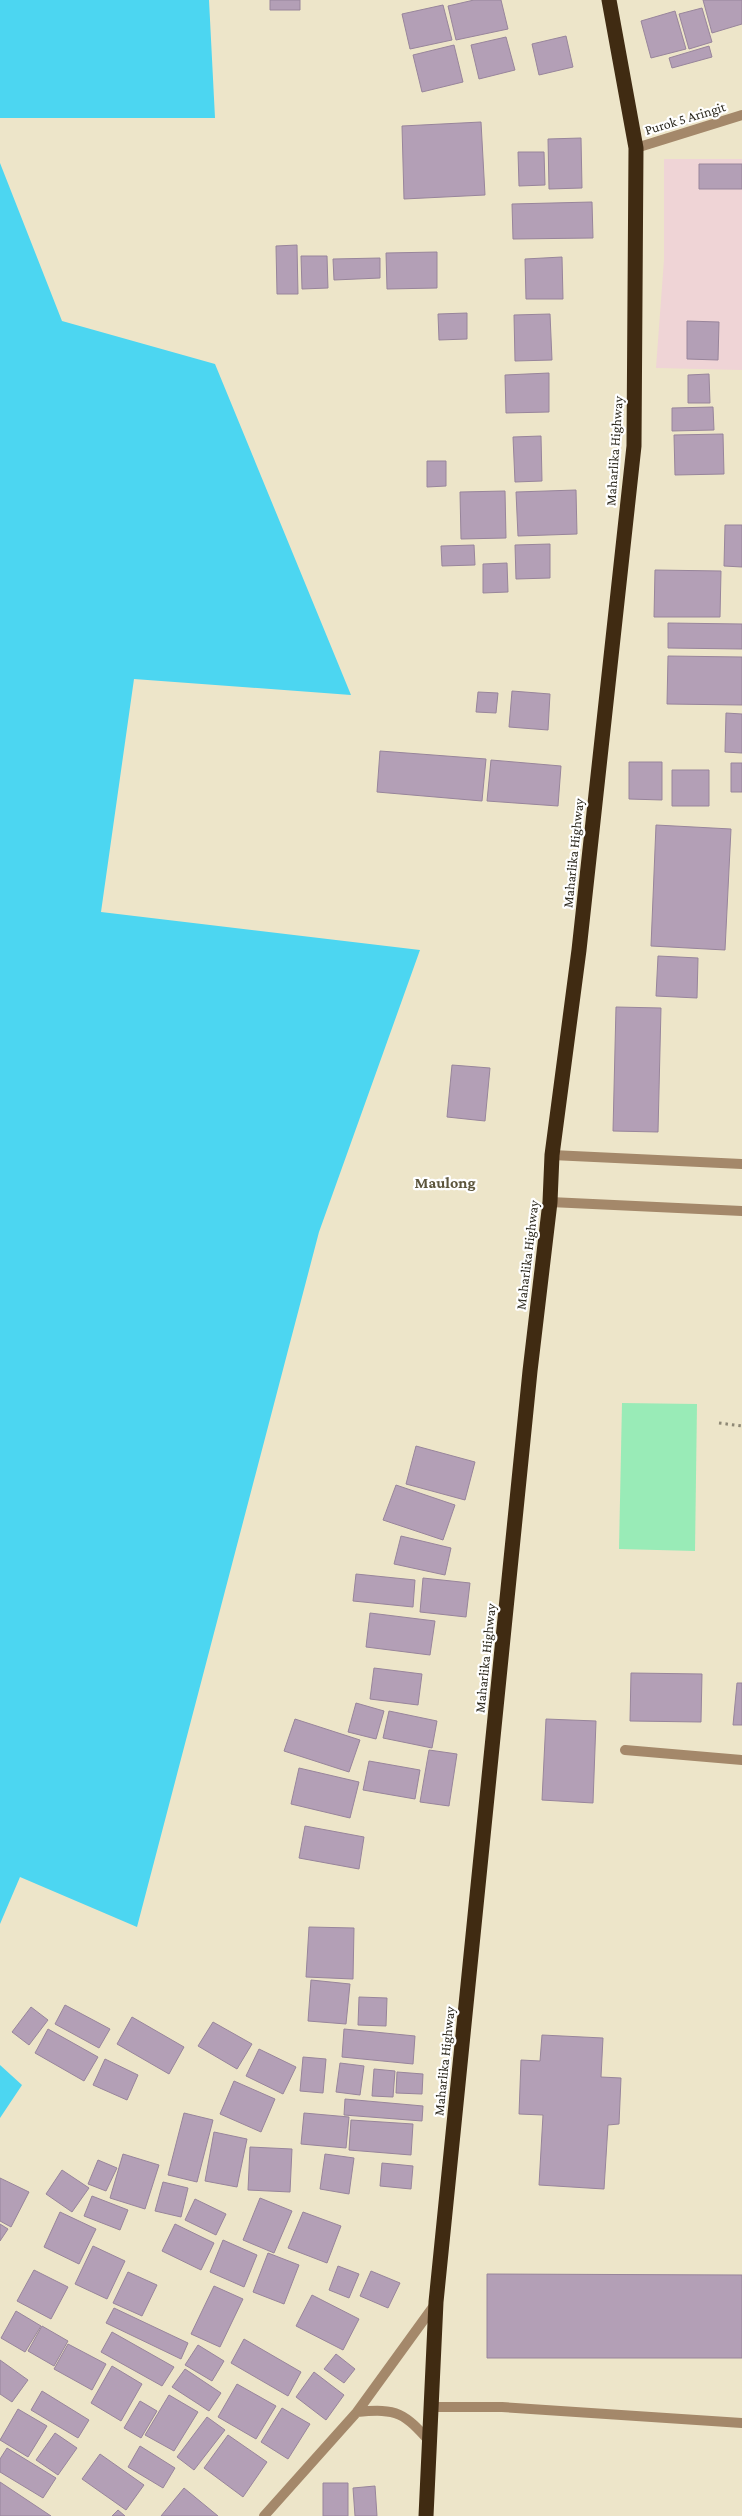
<svg xmlns="http://www.w3.org/2000/svg" width="742" height="2516" viewBox="0 0 742 2516" font-family="'Crimson Pro',serif">
<style>
.education{fill:#efd4d6}
.green{fill:#99ebb7}
.water{fill:#4cd6f1}
.building{fill:#b39fb6;stroke:#98859b}
.lines{fill:none;stroke-linecap:round;stroke-linejoin:round}
.path{stroke:#8e8875;stroke-width:3;stroke-dasharray:2.5 4;stroke-linecap:butt}
.lane{stroke:#a4886a;stroke-width:10}
.street{stroke:#a4886a;stroke-width:10}
.highway{stroke:#402b12;stroke-width:15}
.labels{text-anchor:middle;stroke-width:4.5;stroke-linejoin:round;paint-order:stroke}
.street-label{font-size:14px;fill:#2c291e;stroke:#fff}
.quarter-label{font-size:16px;font-weight:bold;fill:#5c553c;stroke:#fff}
</style>
<rect width="100%" height="100%" fill="#ede5c9"/>
<path class="education" d="M664,159H742V370L656,368L664,260Z"/>
<path class="green" d="M622,1403L697,1404L695,1551L619,1549Z"/>
<path class="water" d="M0,0H209L215,118H0Z
M0,163L62,321L215,364L351,695L134,679L101,912L420,950L319,1232L137,1927L20,1877L0,1924Z
M0,2065L22,2085L0,2118Z"/>
<path class="building" d="M270,0H300V10H270Z
M474,0H501L508,29L456,40L448,6Z
M703,0H742V24L712,33Z
M443,5L452,40L410,49L402,14Z
M702,8L712,42L689,49L679,14Z
M675,11L686,49L651,58L641,21Z
M566,36L573,67L539,75L532,44Z
M506,37L515,70L479,79L471,45Z
M454,45L463,82L422,92L413,55Z
M709,46L712,57L672,68L669,58Z
M481,122L485,195L404,199L402,126Z
M581,138L582,188L549,189L548,139Z
M518,152H544L545,185L519,186Z
M699,164H742V189H699Z
M592,202L593,238L513,239L512,204Z
M297,245L298,294H277L276,246Z
M437,252V288L387,289L386,253Z
M301,256H327L328,288L302,289Z
M562,257L563,299H526L525,259Z
M380,258V278L334,280L333,259Z
M467,313V339L439,340L438,314Z
M550,314L552,360L515,361L514,315Z
M687,321L719,322L718,360L687,359Z
M549,373V412L506,413L505,375Z
M709,374L710,403H688V375Z
M713,407L714,430L672,431V408Z
M723,434L724,474L675,475L674,435Z
M541,436L542,481L515,482L513,437Z
M427,461H446V486L427,487Z
M576,490L577,534L518,536L516,492Z
M505,491L506,538L461,539L460,492Z
M725,525H742V567L724,566Z
M550,544V578L516,579L515,545Z
M474,545L475,565L442,566L441,546Z
M507,563L508,592L483,593V564Z
M655,570L721,571L720,617H654Z
M668,623L742,624V649L668,648Z
M668,656L742,657V705L667,704Z
M512,691L550,694L548,730L509,727Z
M478,692L498,693L496,713L476,712Z
M726,713L742,714V753L725,752Z
M380,751L486,759L482,801L377,792Z
M491,760L561,766L558,806L487,801Z
M629,762H662V800L629,799Z
M731,763H742V792H731Z
M672,770H709V806H672Z
M656,825L731,829L725,950L651,946Z
M658,956L698,958L697,998L656,996Z
M616,1007L661,1008L658,1132L613,1131Z
M452,1065L490,1068L485,1121L447,1117Z
M416,1446L475,1462L465,1500L406,1484Z
M396,1485L455,1505L443,1540L383,1520Z
M401,1536L451,1548L445,1575L394,1564Z
M356,1574L415,1580L413,1607L353,1601Z
M423,1578L470,1583L466,1617L420,1612Z
M370,1613L435,1621L430,1655L366,1647Z
M374,1668L422,1674L418,1705L370,1699Z
M631,1673L702,1674L701,1722L630,1721Z
M737,1683H742V1725H733Z
M356,1703L384,1711L376,1739L348,1732Z
M389,1711L437,1721L432,1748L383,1738Z
M295,1719L360,1740L349,1772L284,1751Z
M546,1719L596,1721L593,1803L542,1800Z
M429,1750L457,1754L449,1806L420,1802Z
M369,1761L420,1770L415,1799L363,1790Z
M299,1768L359,1782L350,1818L291,1804Z
M305,1826L364,1837L359,1869L299,1858Z
M309,1927L354,1928L353,1979L306,1977Z
M311,1980L350,1984L346,2024L308,2021Z
M359,1997L387,1998L386,2026L358,2025Z
M65,2005L110,2029L99,2048L55,2024Z
M31,2007L48,2020L29,2045L12,2032Z
M132,2017L184,2047L169,2074L117,2044Z
M213,2022L252,2044L237,2069L198,2046Z
M48,2029L98,2057L84,2081L35,2053Z
M344,2029L415,2036L413,2064L342,2057Z
M542,2035L603,2038L601,2077L621,2078L619,2124L608,2125L604,2189L539,2185L543,2115L519,2114L521,2060L540,2061Z
M259,2049L296,2067L283,2094L246,2076Z
M303,2057L326,2059L323,2093L300,2091Z
M105,2059L138,2075L127,2100L93,2085Z
M340,2063L364,2066L360,2095L336,2092Z
M374,2069L395,2071L393,2097L372,2096Z
M397,2072L423,2074L422,2094L396,2093Z
M234,2081L275,2099L261,2132L220,2114Z
M345,2099L423,2106L422,2121L344,2115Z
M184,2113L213,2120L197,2182L168,2175Z
M304,2113L349,2117L346,2148L301,2144Z
M351,2120L413,2124L411,2155L349,2150Z
M214,2132L247,2139L237,2187L205,2181Z
M250,2147L292,2149L290,2192L248,2190Z
M123,2154L159,2165L145,2209L110,2198Z
M325,2154L354,2158L349,2194L320,2189Z
M98,2160L117,2168L106,2191L88,2184Z
M382,2163L413,2166L411,2189L380,2186Z
M62,2170L89,2188L72,2212L46,2194Z
M0,2178L29,2192L11,2227L0,2221Z
M163,2182L188,2188L181,2217L155,2211Z
M92,2196L128,2210L120,2230L84,2216Z
M260,2198L292,2211L274,2253L243,2240Z
M195,2199L226,2214L216,2235L185,2220Z
M60,2212L96,2229L79,2264L44,2247Z
M303,2212L341,2226L327,2263L288,2248Z
M0,2224L8,2229L0,2241Z
M175,2224L214,2243L201,2270L162,2251Z
M223,2240L257,2255L244,2287L210,2272Z
M93,2246L125,2261L107,2299L75,2284Z
M268,2253L299,2265L284,2304L253,2292Z
M338,2266L359,2274L349,2298L329,2290Z
M34,2270L68,2287L51,2319L17,2301Z
M371,2271L400,2283L388,2308L360,2296Z
M128,2272L157,2285L142,2316L113,2303Z
M487,2274L742,2275V2358H487Z
M214,2286L243,2299L220,2347L191,2334Z
M312,2295L359,2319L343,2350L296,2326Z
M114,2308L188,2343L181,2359L106,2323Z
M16,2311L41,2326L25,2352L1,2338Z
M42,2326L68,2341L54,2366L28,2351Z
M112,2332L174,2367L162,2386L101,2352Z
M244,2339L301,2372L288,2396L231,2363Z
M68,2344L106,2364L92,2390L54,2369Z
M198,2345L224,2361L212,2381L185,2365Z
M336,2354L355,2369L344,2383L324,2369Z
M0,2360L28,2380L12,2402L0,2394Z
M112,2366L142,2384L121,2421L91,2403Z
M185,2369L221,2393L209,2411L172,2387Z
M314,2372L344,2395L326,2420L296,2397Z
M237,2384L276,2406L256,2439L218,2417Z
M42,2391L89,2420L78,2438L31,2410Z
M169,2395L198,2412L174,2451L145,2435Z
M140,2401L157,2411L141,2438L124,2428Z
M282,2408L310,2424L288,2459L261,2442Z
M18,2409L47,2426L28,2457L0,2440Z
M207,2417L225,2430L194,2470L177,2457Z
M55,2433L77,2448L58,2475L36,2460Z
M228,2435L267,2462L243,2497L204,2468Z
M140,2446L175,2468L163,2488L128,2467Z
M7,2448L56,2478L43,2498L0,2472V2459Z
M100,2454L144,2485L126,2510L82,2479Z
M0,2482L51,2516H0Z
M323,2483H348V2516H323Z
M375,2486L377,2516H355L353,2488Z
M184,2488L218,2516H161Z
M118,2510L125,2516H112Z"/>
<g class="lines">
<path class="path" d="M719,1423L742,1426"/>
<path class="lane" d="M552,1155L742,1164
M550,1202L742,1211
M625,1750L742,1760
M433,2407H502L742,2423"/>
<path class="street" d="M636,148L742,115
M357,2412C398,2408 404,2413 431,2443
M264,2516L357,2412L436,2303"/>
<path class="highway" d="M426,2516L436,2302L530,1371L550,1202L552,1155L579,950L634,446L636,148L609,0"/>
</g>
<g class="labels">
<g class="street-label">
<text transform="translate(685 118) rotate(-17)" y="5">Purok 5 Aringit</text>
<text transform="translate(614 451) rotate(-86)" y="5">Maharlika Highway</text>
<text transform="translate(573 853) rotate(-84)" y="5">Maharlika Highway</text>
<text transform="translate(527 1255) rotate(-83)" y="5">Maharlika Highway</text>
<text transform="translate(485 1658) rotate(-84)" y="5">Maharlika Highway</text>
<text transform="translate(444 2061) rotate(-84)" y="5">Maharlika Highway</text>
</g>
<g class="quarter-label">
<text x="445" y="1188">Maulong</text>
</g>
</g>
</svg>
